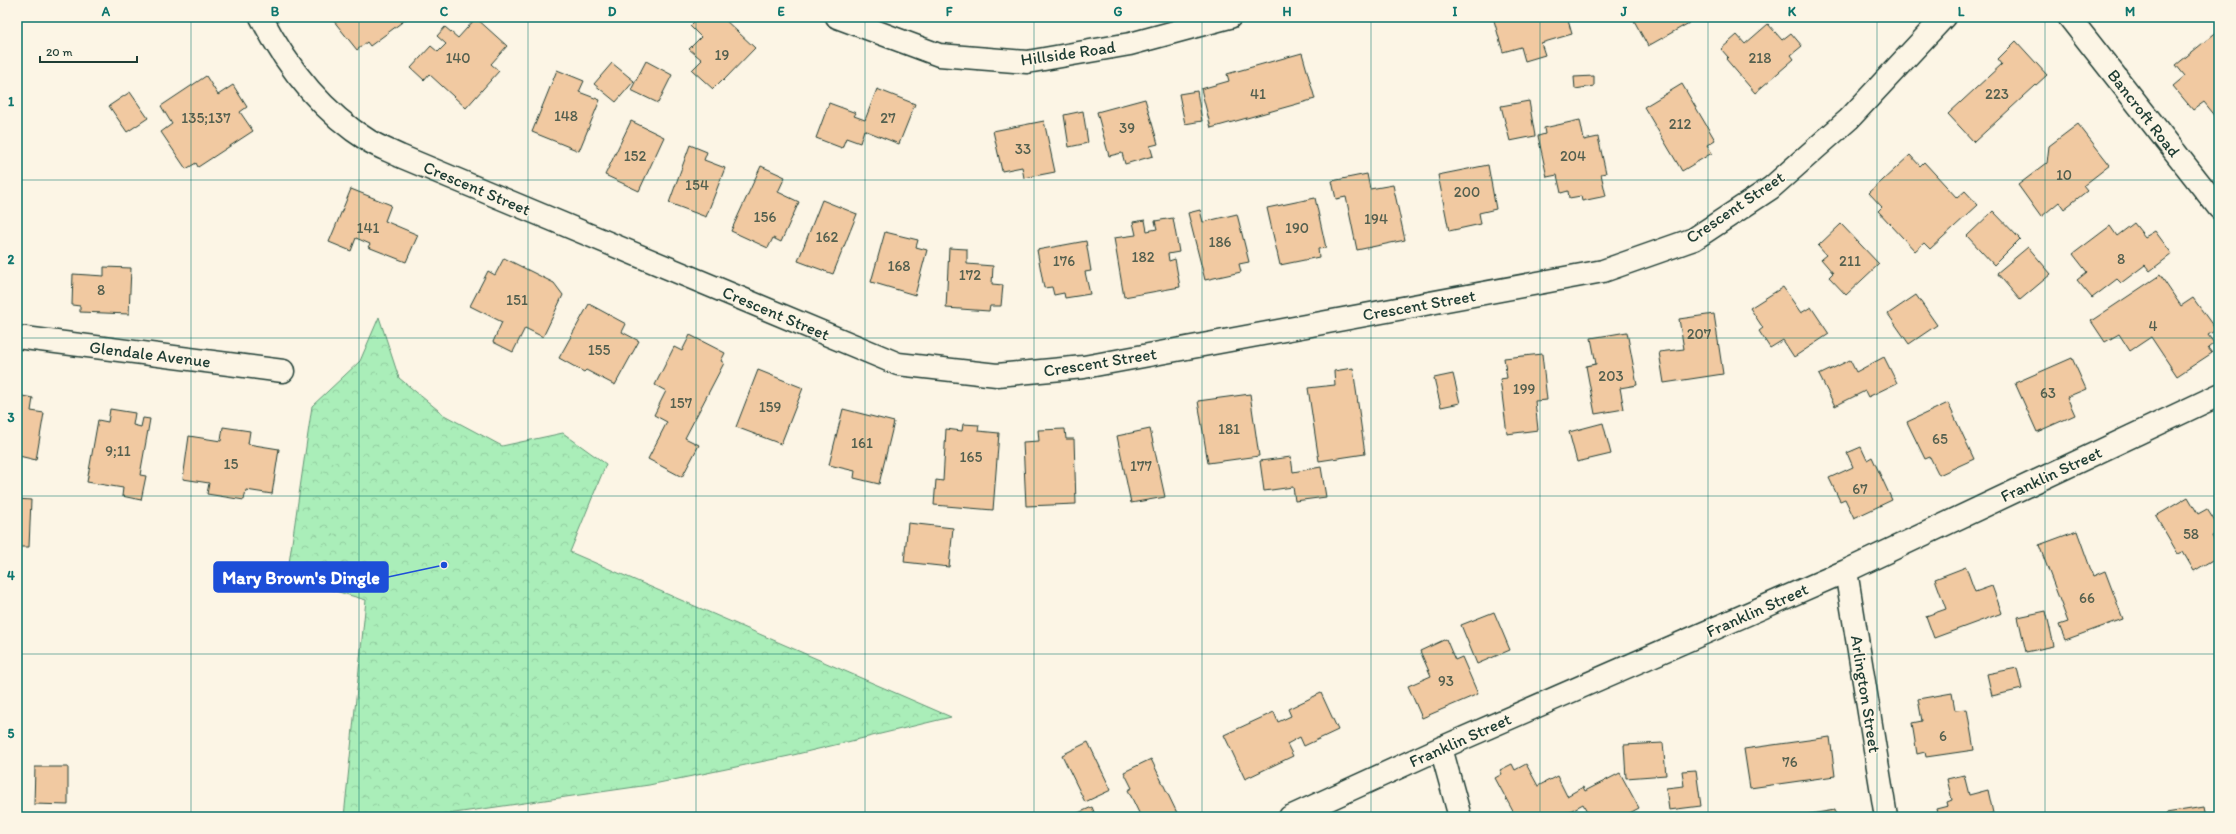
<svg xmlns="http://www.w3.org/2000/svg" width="2236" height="834" viewBox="0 0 2236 834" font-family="Itim,sans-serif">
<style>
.forest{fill:url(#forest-crowns);stroke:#649676}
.building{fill:#f1c9a1;stroke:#1f3d34}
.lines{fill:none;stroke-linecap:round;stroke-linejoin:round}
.street-casing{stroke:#1f3d34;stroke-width:25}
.street{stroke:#fcf5e5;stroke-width:22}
.grid{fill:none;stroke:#0f766e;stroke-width:1;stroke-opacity:0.55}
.labels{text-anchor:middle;stroke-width:3;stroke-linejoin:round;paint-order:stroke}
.number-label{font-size:15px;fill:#54604f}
.street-label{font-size:17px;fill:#1f3d34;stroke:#fcf5e5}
.leader{fill:none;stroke:#1d4ed8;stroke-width:1.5}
.callout-dot{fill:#1d4ed8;stroke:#fcf5e5;stroke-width:1.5}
.callout{fill:#1d4ed8;stroke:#1d4ed8;stroke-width:1.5}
.callout-label{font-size:18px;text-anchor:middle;font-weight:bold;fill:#fff}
.neatline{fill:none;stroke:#0f766e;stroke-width:1.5}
.grid-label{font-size:13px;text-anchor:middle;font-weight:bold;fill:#0f766e}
</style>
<defs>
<pattern id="forest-crowns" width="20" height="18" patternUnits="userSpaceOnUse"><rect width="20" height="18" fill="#aaeeb9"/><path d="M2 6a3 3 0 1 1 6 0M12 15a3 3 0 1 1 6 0" fill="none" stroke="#92cda0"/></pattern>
</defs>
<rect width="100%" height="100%" fill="#fcf5e5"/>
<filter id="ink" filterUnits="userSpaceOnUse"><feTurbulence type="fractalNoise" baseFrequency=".025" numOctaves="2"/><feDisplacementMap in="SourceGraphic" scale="8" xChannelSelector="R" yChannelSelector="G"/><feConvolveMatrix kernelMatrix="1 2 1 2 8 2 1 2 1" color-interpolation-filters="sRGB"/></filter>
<g filter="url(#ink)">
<path class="forest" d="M379,317L399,378L444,415L502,446L563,433L606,464L570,552L951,717L789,756L649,785L427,817H344L366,600L287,577L312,406L360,361Z"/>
<path class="building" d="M337,17H409L370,46L367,42L357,50L333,20Z
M699,17H714L717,19L722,17L755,48L723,81L722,80L713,89L692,70L702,60L689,49L701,37L690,26Z
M1493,17H1567L1572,34L1541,43L1545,55L1525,61L1521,47L1503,52Z
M1632,17H1685L1689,23L1648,46Z
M476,18L507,46L491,64L499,71L466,108L429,74L424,80L411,68L431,46L438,52L446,44L437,36L445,27L458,38Z
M1768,24L1782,40L1791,33L1802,46L1791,55L1794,59L1755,93L1726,59L1728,57L1721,49L1737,35L1745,44Z
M2219,30V116L2217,118L2204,102L2193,110L2173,86L2185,76L2176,65Z
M2016,41L2047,75L1974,142L1948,114L2002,64L1998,59Z
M1302,53L1315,99L1211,128L1201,89L1229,81L1227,74Z
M646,61L672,75L658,103L631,90Z
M612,63L634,81L616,102L594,84Z
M557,70L584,81L579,92L600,100L579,151L532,132Z
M206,76L218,95L233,85L247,107L240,112L253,131L198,167L196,163L186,169L161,132L172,124L161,106Z
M1594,76V86L1575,89L1574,77Z
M1682,84L1715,140L1707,145L1712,153L1682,171L1644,107Z
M877,89L915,104L899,144L864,130L860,143L846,138L842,148L816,138L829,103L856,113L854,116L865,120Z
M1197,91L1202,121L1185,124L1179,94Z
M130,92L148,118L127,132L109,106Z
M1145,99L1158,144L1150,146L1153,156L1125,164L1122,153L1109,156L1097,112Z
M1529,101L1535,136L1510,141L1501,106Z
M1083,111L1088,143L1069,147L1064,115Z
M1580,120L1584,140L1598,137L1606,173L1601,174L1606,196L1582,201L1581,196L1569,198L1568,191L1561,193L1557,175L1547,177L1538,136L1545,134L1544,128Z
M631,121L664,137L639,191L605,175Z
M1044,121L1055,172L1024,178L1022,167L1002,171L993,131Z
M2078,124L2110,165L2083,186L2087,191L2064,209L2059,202L2041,217L2018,185L2047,163L2049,146Z
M690,145L707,152L704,160L725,168L706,217L669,203Z
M1910,155L1920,166L1924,162L1957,198L1965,191L1978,205L1930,249L1924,243L1915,251L1878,211L1882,207L1869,193Z
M1488,165L1496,209L1479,213L1481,224L1449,231L1438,175Z
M761,166L785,177L778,192L799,202L781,242L773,238L768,248L731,231Z
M1367,174L1370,189L1393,185L1405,240L1357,250L1346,197L1336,199L1332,181Z
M351,189L391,205L385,221L418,235L406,262L368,247L370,244L356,238L351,251L329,242Z
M1315,198L1326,248L1318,249L1319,257L1280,265L1267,208Z
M822,200L857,214L833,274L798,261Z
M1200,210L1203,222L1237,214L1249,262L1239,264L1241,272L1205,280L1188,213Z
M1993,211L2020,239L1994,265L1967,236Z
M1173,218L1179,252L1168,254L1169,261L1175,259L1180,287L1124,297L1114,238L1136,235L1133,222L1145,220L1147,231L1157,229L1155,221Z
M2134,223L2145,237L2155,231L2172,254L2150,271L2145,265L2121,283L2117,279L2092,298L2077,280L2087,272L2073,254L2110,226L2117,236Z
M1841,224L1879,264L1846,295L1829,277L1833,273L1821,259L1826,255L1818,246Z
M885,232L918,240L916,247L927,250L915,295L871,282Z
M1086,241L1091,271L1085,272L1090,294L1065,298L1064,293L1054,295L1052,287L1044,288L1037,250Z
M2028,247L2051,274L2020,300L1997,273Z
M949,248L967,249V264L993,266L992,284L1003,285L1001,306H990L989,311L946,308Z
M504,258L554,283L563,295L543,337L525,328L513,352L493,342L502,322L470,306L488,271L495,275Z
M104,267L131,268L129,314L80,312V306L72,305L73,274L104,276Z
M2160,275L2181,306L2193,298L2216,330L2208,335L2214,343L2208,348L2212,353L2177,376L2151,337L2130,351L2119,334L2105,342L2091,321Z
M1783,287L1801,313L1811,307L1829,334L1794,357L1783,340L1770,348L1759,331L1763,328L1750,308Z
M1916,295L1937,325L1909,344L1888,314Z
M589,304L626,324L622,332L639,341L615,385L586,370L584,372L559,358Z
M1714,314L1723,374L1664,383L1659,352L1684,349L1679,319Z
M1627,332L1637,385L1620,388L1624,409L1595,414L1586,366L1596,364L1591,338Z
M690,335L725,353L721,361L724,363L685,438L699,445L682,477L648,459L667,422L654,415L666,391L655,385L674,347L682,351Z
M1542,354L1547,400L1535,401L1538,430L1507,434L1500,379L1507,378L1504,358Z
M1884,357L1897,383L1868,397L1865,391L1835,406L1819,375L1850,360L1856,372Z
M2072,358L2086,389L2067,397L2075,415L2037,432L2015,383Z
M1353,368L1365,454L1319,461L1308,388L1335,385L1334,371Z
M758,370L803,388L781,444L736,427Z
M1453,374L1460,403L1441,407L1434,378Z
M1250,394L1259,456L1208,463L1198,401Z
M17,395L33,398L31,411L44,413L36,460L19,456L17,466Z
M1948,403L1974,459L1939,475L1930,457L1925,459L1907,422Z
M110,409L135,413L133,425L141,427L143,418L150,419L140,475L146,476L141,500L122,496L123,488L87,482L98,420L108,422Z
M843,409L894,422L879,484L854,478L855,471L829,465Z
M1603,423L1611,454L1577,462L1569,432Z
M963,424L979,425L978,431L999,433L993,510L934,505L936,480L943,481L946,429L962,431Z
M223,427L250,431L248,444L279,449L272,494L246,490L244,500L207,494L209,483L183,479L189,436L221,441Z
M1065,429L1066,439H1074L1076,504L1026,506L1023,442L1039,441L1038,430Z
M1150,429L1165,497L1131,503L1117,436Z
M1861,447L1867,460L1872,457L1892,500L1854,518L1845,499L1840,501L1829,478L1853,467L1847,453Z
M1291,457L1293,472L1321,467L1326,497L1295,501L1293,487L1264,491L1260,461Z
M2188,497L2198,514L2207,509L2219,528V532L2212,536L2219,549V556L2194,571L2183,552L2178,554L2156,516Z
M17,499L31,500L29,547H17Z
M908,523L953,528L949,567L904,562Z
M2077,531L2093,576L2105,571L2123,619L2065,640L2059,625L2068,622L2039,545Z
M1966,567L1975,592L1992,586L2002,613L1934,638L1926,616L1946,609L1935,579Z
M2046,611L2054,646L2026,652L2018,617Z
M1494,612L1510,650L1477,664L1461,625Z
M1446,639L1455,660L1462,657L1478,694L1422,718L1408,686L1431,676L1420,651Z
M2017,668L2022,689L1992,696L1987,674Z
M1321,693L1338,730L1304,746L1300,737L1287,744L1293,756L1245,779L1224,735L1274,712L1278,722L1291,716L1288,709Z
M1952,693L1955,710L1967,709L1974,750L1926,757L1925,752L1917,754L1912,723L1922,721L1918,699Z
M1830,737L1835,776L1750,788L1744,749Z
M1088,742L1111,790L1085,802L1062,755Z
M1663,743L1666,775L1626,778L1624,745Z
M1151,759L1179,817H1141L1128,790L1132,788L1124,772Z
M1512,764L1515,770L1526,764L1538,786L1557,776L1567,796L1583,787L1585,791L1620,773L1639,808L1622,817H1590L1583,804L1559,817H1516L1495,778L1502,774L1500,770Z
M35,767H68V805L34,804Z
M1696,770L1701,806L1669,810L1666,788L1684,786L1682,771Z
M1964,775L1969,795L1988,790L1993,813L1986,815L1987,817H1938L1936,809L1948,806L1947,802L1952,800L1947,779Z
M1092,807L1096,817H1069Z
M2204,807L2206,817H2167L2166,813Z
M1835,810L1836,817H1792Z"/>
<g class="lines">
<defs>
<path id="street" d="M261,17C286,65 322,112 369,141C379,147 390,151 400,156L898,364L997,375L1084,367L1603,271L1694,239L1771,188L1849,119L1944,17
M837,17L939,55L1027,62L1130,44L1230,17
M2069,17L2219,208
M17,337L283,371
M1846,571L1886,817
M1441,748L1460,817
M1290,817L1441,748L1846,571L2219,395"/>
</defs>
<use href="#street" class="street-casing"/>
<use href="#street" class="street"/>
</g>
</g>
<path class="grid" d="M191,17V817M359,17V817M528,17V817M696,17V817M865,17V817M1034,17V817M1202,17V817M1371,17V817M1540,17V817M1708,17V817M1877,17V817M2045,17V817M17,180H2219M17,338H2219M17,496H2219M17,654H2219"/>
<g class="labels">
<g class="number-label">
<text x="722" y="60">19</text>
<text x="458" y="63">140</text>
<text x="1760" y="63">218</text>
<text x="1258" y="99">41</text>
<text x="1997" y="99">223</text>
<text x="566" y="121">148</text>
<text x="206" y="123">135;137</text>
<text x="888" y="123">27</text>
<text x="1680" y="129">212</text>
<text x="1127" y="133">39</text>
<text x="1023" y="154">33</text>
<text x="635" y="161">152</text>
<text x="1573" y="161">204</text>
<text x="2064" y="180">10</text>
<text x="697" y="190">154</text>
<text x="1467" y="197">200</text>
<text x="765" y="222">156</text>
<text x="1376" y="224">194</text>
<text x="368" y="233">141</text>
<text x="1297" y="233">190</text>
<text x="827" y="242">162</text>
<text x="1220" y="247">186</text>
<text x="1143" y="262">182</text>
<text x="2121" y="264">8</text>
<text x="1064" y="266">176</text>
<text x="1850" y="266">211</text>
<text x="899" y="271">168</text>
<text x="970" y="280">172</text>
<text x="101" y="295">8</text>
<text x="517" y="305">151</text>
<text x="2153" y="331">4</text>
<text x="1699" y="339">207</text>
<text x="599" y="355">155</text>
<text x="1611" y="381">203</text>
<text x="1524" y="394">199</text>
<text x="2048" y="398">63</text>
<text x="681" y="408">157</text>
<text x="770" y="412">159</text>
<text x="1229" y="434">181</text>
<text x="1940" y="444">65</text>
<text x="862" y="448">161</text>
<text x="118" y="456">9;11</text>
<text x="971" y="462">165</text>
<text x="231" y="469">15</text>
<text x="1141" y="471">177</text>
<text x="1860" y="494">67</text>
<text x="2191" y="539">58</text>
<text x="2087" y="603">66</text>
<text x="1446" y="686">93</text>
<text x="1943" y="741">6</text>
<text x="1790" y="767">76</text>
</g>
<g class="street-label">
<text transform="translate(1068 53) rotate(-8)" y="6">Hillside Road</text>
<text transform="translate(2144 113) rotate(52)" y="6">Bancroft Road</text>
<text transform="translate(477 188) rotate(23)" y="6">Crescent Street</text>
<text transform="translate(1735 207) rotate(-34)" y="6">Crescent Street</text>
<text transform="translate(1419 305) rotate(-10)" y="6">Crescent Street</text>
<text transform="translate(776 313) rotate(23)" y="6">Crescent Street</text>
<text transform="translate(150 354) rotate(7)" y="6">Glendale Avenue</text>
<text transform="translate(1100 362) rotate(-9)" y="6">Crescent Street</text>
<text transform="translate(2051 474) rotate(-25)" y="6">Franklin Street</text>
<text transform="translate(1757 610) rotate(-24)" y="6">Franklin Street</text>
<text transform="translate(1866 694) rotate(81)" y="6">Arlington Street</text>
<text transform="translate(1460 740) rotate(-24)" y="6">Franklin Street</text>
</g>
</g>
<path class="leader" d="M444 565L388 577"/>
<circle class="callout-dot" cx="444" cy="565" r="4"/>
<rect class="callout" x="214" y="562" width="174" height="30" rx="4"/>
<g class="callout-label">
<text x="301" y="584">Mary Brown's Dingle</text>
</g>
<rect width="2236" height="834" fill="none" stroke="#fcf5e5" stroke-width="44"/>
<path d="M40 56v6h97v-6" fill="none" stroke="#1f3d34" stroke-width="2"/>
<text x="46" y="56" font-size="12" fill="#1f3d34" stroke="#fcf5e5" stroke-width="3" paint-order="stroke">20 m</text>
<rect x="22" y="22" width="2192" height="790" class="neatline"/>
<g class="grid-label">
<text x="106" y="16">A</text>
<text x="275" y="16">B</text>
<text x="444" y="16">C</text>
<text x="612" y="16">D</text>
<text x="781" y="16">E</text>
<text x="949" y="16">F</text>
<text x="1118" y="16">G</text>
<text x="1287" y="16">H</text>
<text x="1455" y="16">I</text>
<text x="1624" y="16">J</text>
<text x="1792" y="16">K</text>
<text x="1961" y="16">L</text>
<text x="2130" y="16">M</text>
<text x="11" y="106">1</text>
<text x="11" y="264">2</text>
<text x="11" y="422">3</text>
<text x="11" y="580">4</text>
<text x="11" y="738">5</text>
</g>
</svg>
